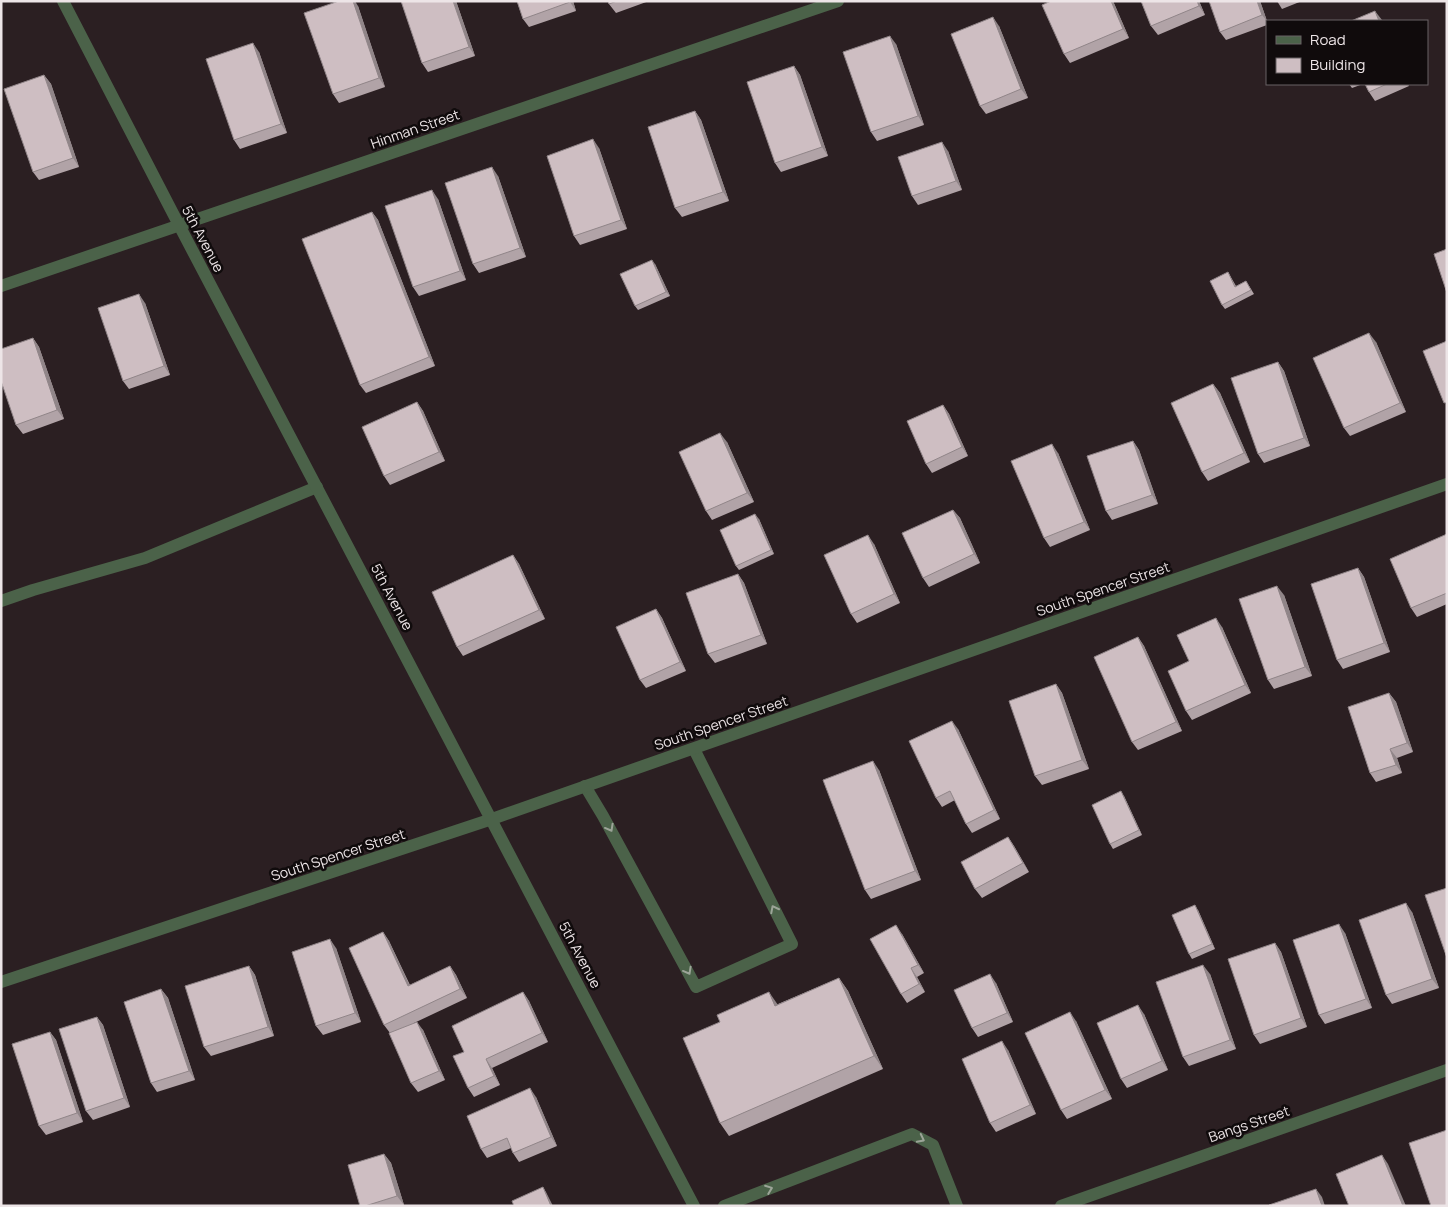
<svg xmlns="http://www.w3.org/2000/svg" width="1448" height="1207" viewBox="0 0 1448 1207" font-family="Manrope,sans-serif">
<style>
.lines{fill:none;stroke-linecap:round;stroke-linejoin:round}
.service{stroke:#4b6249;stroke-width:12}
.minor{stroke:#4b6249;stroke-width:12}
.wall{fill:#b1a3a7}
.shaded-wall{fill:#908588}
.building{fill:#cebec2;stroke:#908588}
.oneway{stroke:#9ca498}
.labels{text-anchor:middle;stroke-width:5;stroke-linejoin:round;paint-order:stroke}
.street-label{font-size:14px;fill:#ede5e7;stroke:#100b0c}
</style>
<rect width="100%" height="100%" fill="#2b1f22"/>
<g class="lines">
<path class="service" d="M1,601L33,590L145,558L317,487
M585,786L603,816L696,987L792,944L694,749
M724,1206L912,1134L933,1145L957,1206"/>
<path class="minor" d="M63,1L179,225L694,1206
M1,286L838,1
M1,982L492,819L1447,484
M1061,1206L1447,1070"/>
</g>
<path class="wall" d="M401,1H456L475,56L428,72L422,63Z
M517,1H573L576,11L529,27L523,19Z
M608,1H649L616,13L609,4Z
M1113,1L1129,38L1070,63L1064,54Z
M1141,1H1199L1205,15L1158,35L1151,26Z
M1260,1L1267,21V25L1226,40L1220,32Z
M1277,1H1302L1282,9Z
M358,6L385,87L339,103L333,94Z
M999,26L1028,98L986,114L980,106Z
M896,44L924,125L877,141L871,132Z
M259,52L287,133L240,149L234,140Z
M794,66L800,75L828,156L781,172L775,163Z
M44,75L51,84L79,167L39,180L33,172Z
M1349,84H1363L1352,88Z
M1365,84H1408L1409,86L1375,101L1369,92Z
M695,111L701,120L729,201L682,217L675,208Z
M599,148L627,229L580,245L574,236Z
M948,151L962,190L918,205L912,196Z
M498,176L526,257L479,273L473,264Z
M438,199L466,280L419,296L413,287Z
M372,212L378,220L435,366L366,393L360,385Z
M655,264L670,296L638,310L635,306Z
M1228,272L1236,286L1246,281L1254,294L1225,309L1222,305Z
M145,303L170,375L129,389L123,381Z
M33,338L39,347L64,419L23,434L16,425Z
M1376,342L1406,412L1350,436L1344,428Z
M1278,362L1284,371L1310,446L1264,463L1258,454Z
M1213,384L1220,393L1250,462L1208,481L1202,472Z
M417,402L423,411L445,461L390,485L384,476Z
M943,405L949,414L968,456L932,473L926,464Z
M1133,441L1139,450L1158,504L1112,520L1106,511Z
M727,442L754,502L712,520L706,511Z
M1058,453L1090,530L1050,547L1044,538Z
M953,510L960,518L980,563L929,587L923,578Z
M759,519L774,554L739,570L736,566Z
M1447,534V604L1417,617L1411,608Z
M874,544L900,603L857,623L851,614Z
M513,555L519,564L545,619L463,656L457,647Z
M1358,568L1364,577L1390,652L1343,669L1337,660Z
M738,574L744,583L767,644L715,663L708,654Z
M1284,595L1312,676L1274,689L1268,680Z
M656,609L662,618L686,671L646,688L640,680Z
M1222,627L1251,693L1192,720L1186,711Z
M1138,637L1144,646L1182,731L1138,750L1132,742Z
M1056,684L1062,693L1089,769L1042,785L1035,776Z
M1389,693L1396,702L1413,752L1397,758L1402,773L1376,782L1370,773Z
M958,729L1000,819L972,833L966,824L955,800L942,807L936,798Z
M879,770L921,880L871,899L865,890Z
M1124,796L1142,835L1113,849L1110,844Z
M1008,837L1014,846L1029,872L982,898L975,889Z
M1198,910L1215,949L1192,959L1189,954Z
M1412,912L1439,988L1392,1004L1386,995Z
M383,932L389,941L410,985L450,966L456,975L467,998L414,1023L423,1030L445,1080L418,1092L411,1083L390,1033L384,1025Z
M1345,933L1372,1008L1325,1024L1319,1015Z
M902,934L924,973L917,977L925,992L907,1003L901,994Z
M1275,943L1281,952L1307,1027L1260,1044L1254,1035Z
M336,948L361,1022L323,1035L316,1026Z
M249,966L255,975L274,1036L211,1056L204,1047Z
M1210,974L1236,1049L1189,1066L1183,1057Z
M839,978L848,991L883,1069L729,1136L720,1123L778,1004Z
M996,983L1013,1022L978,1037L972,1028Z
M161,989L168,998L195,1080L157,1092L151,1083Z
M523,992L529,1001L548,1042L492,1068L500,1085L474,1097L468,1088L464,1052Z
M1144,1014L1168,1070L1127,1088L1121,1079Z
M97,1017L103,1025L130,1107L93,1120L86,1111Z
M1076,1021L1112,1099L1067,1119L1061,1110Z
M50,1032L56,1040L83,1122L46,1135L39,1126Z
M1008,1050L1036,1114L996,1132L990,1123Z
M536,1097L557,1146L519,1162L513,1153L511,1148L487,1158L481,1149Z
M384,1154L391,1163L404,1205L400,1206H360Z"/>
<path class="shaded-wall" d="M353,1H355L358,6L385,87L379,78Z
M453,1H456L475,56L469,47Z
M570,1H573L576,11L570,2Z
M1111,1H1113L1129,38L1123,29Z
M1197,1H1199L1205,15L1199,6Z
M1257,1H1260L1267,21L1262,15Z
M1375,11L1382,20V21H1379Z
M993,17L999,26L1028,98L1021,89Z
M890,36L896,44L924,125L918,116Z
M253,43L259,52L287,133L281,124Z
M794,66L800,75L828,156L822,147Z
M44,75L51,84L79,167L73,158Z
M695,111L701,120L729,201L723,192Z
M593,139L599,148L627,229L621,220Z
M942,142L948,151L962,190L956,181Z
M492,167L498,176L526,257L520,248Z
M432,190L438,199L466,280L460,271Z
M372,212L378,220L435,366L429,357Z
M652,260L655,264L670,296L666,292Z
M139,294L145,303L170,375L164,366Z
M1369,333L1376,342L1406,412L1400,403Z
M33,338L39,347L64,419L57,410Z
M1278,362L1284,371L1310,446L1304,438Z
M1213,384L1220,393L1250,462L1244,453Z
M417,402L423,411L445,461L439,452Z
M943,405L949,414L968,456L962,447Z
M720,433L727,442L754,502L747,493Z
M1133,441L1139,450L1158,504L1152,495Z
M1052,444L1058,453L1090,530L1084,522Z
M953,510L960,518L980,563L974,554Z
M755,514L759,519L774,554L771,550Z
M868,535L874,544L900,603L894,594Z
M513,555L519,564L545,619L539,610Z
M1358,568L1364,577L1390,652L1384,643Z
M738,574L744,583L767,644L761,635Z
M1277,586L1284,595L1312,676L1305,667Z
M656,609L662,618L686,671L680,662Z
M1216,618L1222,627L1251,693L1245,685Z
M1138,637L1144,646L1182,731L1176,722Z
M1056,684L1062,693L1089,769L1082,760Z
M1389,693L1396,702L1413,752L1407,743Z
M952,721L958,729L1000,819L994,810Z
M1390,749L1397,758L1402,773L1396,765Z
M873,761L879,770L921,880L915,871Z
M1121,791L1124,796L1142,835L1139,830Z
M1008,837L1014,846L1029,872L1023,863Z
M1406,903L1412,912L1439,988L1432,979Z
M1195,905L1198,910L1215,949L1212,944Z
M1339,924L1345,933L1372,1008L1366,999Z
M896,925L902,934L924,973L918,965Z
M383,932L389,941L414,995L408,986Z
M330,939L336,948L361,1022L355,1013Z
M1275,943L1281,952L1307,1027L1301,1018Z
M1203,965L1210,974L1236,1049L1230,1040Z
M249,966L255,975L274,1036L268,1027Z
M450,966L456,975L467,998L460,989Z
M911,968L917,977L925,992L919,984Z
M990,974L996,983L1013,1022L1007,1013Z
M839,978L848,991L883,1069L874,1056Z
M161,989L168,998L195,1080L189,1071Z
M523,992L529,1001L548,1042L542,1033Z
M769,992L778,1005L775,1006Z
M1138,1005L1144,1014L1168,1070L1162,1061Z
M1070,1012L1076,1021L1112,1099L1105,1090Z
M97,1017L103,1025L130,1107L124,1098Z
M417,1022L423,1030L445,1080L439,1071Z
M50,1032L56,1040L83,1122L77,1113Z
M1002,1041L1008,1050L1036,1114L1030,1105Z
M486,1059L492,1068L500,1085L494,1076Z
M530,1088L536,1097L557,1146L551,1137Z
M384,1154L391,1163L404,1205L397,1196Z
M1382,1155L1388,1164L1406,1206H1403Z
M543,1187L546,1192L553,1206H551Z
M1316,1189L1322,1197L1325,1206H1322Z"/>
<path class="building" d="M339,1H353L379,78L333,94L304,13Z
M401,1H453L469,47L422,63Z
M517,1H570V2L523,19Z
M608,1H617L609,4Z
M1051,1H1111L1123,29L1064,54L1042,5Z
M1141,1H1197L1199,6L1151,26Z
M1209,1H1257L1262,15L1220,32Z
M1375,11L1379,21H1351Z
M993,17L1021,89L980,106L951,34Z
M890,36L918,116L871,132L843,52Z
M253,43L281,124L234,140L206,59Z
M794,66L822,147L775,163L747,82Z
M44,75L73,158L33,172L4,89Z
M1365,84H1387L1369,92Z
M695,111L723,192L675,208L648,127Z
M593,139L621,220L574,236L547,156Z
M942,142L956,181L912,196L898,157Z
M492,167L520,248L473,264L445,183Z
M432,190L460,271L413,287L385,206Z
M372,212L429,357L360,385L302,239Z
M1447,249V293L1434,254Z
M652,260L666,292L635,306L620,274Z
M1228,272L1235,287L1246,281L1251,290L1222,305L1210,281Z
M139,294L164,366L123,381L98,308Z
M1369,333L1400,403L1344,428L1313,358Z
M33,338L57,410L16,425L1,381V349Z
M1447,341V402L1444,403L1423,351Z
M1278,362L1304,438L1258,454L1231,378Z
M1213,384L1244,453L1202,472L1171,403Z
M417,402L439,452L384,476L362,427Z
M943,405L962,447L926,464L907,421Z
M720,433L747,493L706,511L679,452Z
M1133,441L1152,495L1106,511L1087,456Z
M1052,444L1084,522L1044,538L1011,461Z
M953,510L974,554L923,578L902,533Z
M755,514L771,550L736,566L720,530Z
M1447,534V593L1411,608L1390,559Z
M868,535L894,594L851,614L824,555Z
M513,555L539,610L457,647L432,592Z
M1358,568L1384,643L1337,660L1311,584Z
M738,574L761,635L708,654L686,593Z
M1277,586L1305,667L1268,680L1239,599Z
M656,609L680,662L640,680L616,627Z
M1216,618L1245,685L1186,711L1168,671L1189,661L1177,635Z
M1138,637L1176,722L1132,742L1094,657Z
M1056,684L1082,760L1035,776L1009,701Z
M1389,693L1407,743L1390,749L1396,765L1370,773L1348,707Z
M952,721L994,810L966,824L950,791L936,798L909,741Z
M873,761L915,871L865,890L823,780Z
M1121,791L1139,830L1110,844L1092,805Z
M1008,837L1023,863L975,889L961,862Z
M1447,888V958L1425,895Z
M1406,903L1432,979L1386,995L1359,920Z
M1195,905L1212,944L1189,954L1172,915Z
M1339,924L1366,999L1319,1015L1293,940Z
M896,925L918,965L911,968L919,984L901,994L870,939Z
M383,932L408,986L450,966L460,989L384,1025L349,948Z
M330,939L355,1013L316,1026L292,952Z
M1275,943L1301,1018L1254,1035L1228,959Z
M1203,965L1230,1040L1183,1057L1156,982Z
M249,966L268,1027L204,1047L185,986Z
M990,974L1007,1013L972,1028L954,990Z
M839,978L874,1056L720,1123L683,1038L720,1022L717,1015L769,992L775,1006Z
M161,989L189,1071L151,1083L124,1002Z
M523,992L542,1033L486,1059L494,1076L468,1088L453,1056L464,1052L452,1026Z
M1138,1005L1162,1061L1121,1079L1097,1023Z
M1070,1012L1105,1090L1061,1110L1025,1033Z
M97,1017L124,1098L86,1111L59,1029Z
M417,1022L439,1071L411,1083L389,1033Z
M50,1032L77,1113L39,1126L12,1044Z
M1002,1041L1030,1105L990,1123L962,1059Z
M530,1088L551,1137L513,1153L507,1138L481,1149L467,1116Z
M1447,1130V1206H1431L1409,1143Z
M384,1154L397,1196L365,1206H360L348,1165Z
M1382,1155L1403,1206H1349L1336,1174Z
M543,1187L551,1206H514L512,1201Z
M1316,1189L1322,1206H1269V1205Z"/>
<defs><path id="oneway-chevron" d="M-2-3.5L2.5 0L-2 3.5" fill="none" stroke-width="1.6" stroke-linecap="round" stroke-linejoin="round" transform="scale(1.25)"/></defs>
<g class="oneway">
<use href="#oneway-chevron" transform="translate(610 828) rotate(61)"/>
<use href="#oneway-chevron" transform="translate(774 909) rotate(-117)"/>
<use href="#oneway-chevron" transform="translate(688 971) rotate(61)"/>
<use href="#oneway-chevron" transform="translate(921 1139) rotate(27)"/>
<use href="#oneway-chevron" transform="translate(769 1189) rotate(-21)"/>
</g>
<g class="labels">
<g class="street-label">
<text transform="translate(415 129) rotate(-19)" y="5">Hinman Street</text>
<text transform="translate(203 239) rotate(62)" y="5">5th Avenue</text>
<text transform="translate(1103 589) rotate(-19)" y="5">South Spencer Street</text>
<text transform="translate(392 597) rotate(62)" y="5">5th Avenue</text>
<text transform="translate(721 723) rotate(-19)" y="5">South Spencer Street</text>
<text transform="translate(338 855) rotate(-18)" y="5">South Spencer Street</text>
<text transform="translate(580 955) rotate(62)" y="5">5th Avenue</text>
<text transform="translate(1249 1124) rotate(-19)" y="5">Bangs Street</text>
</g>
</g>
<rect width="1448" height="1207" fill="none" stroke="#ede5e7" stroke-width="5"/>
<rect x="1266" y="20" width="162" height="65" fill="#100b0c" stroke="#686264"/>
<rect x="1276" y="36" width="25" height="8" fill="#4b6249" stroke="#686264"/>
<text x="1310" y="45" font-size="15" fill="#ede5e7">Road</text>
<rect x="1276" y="58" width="25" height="15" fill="#cebec2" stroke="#686264"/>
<text x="1310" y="70" font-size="15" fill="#ede5e7">Building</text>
</svg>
